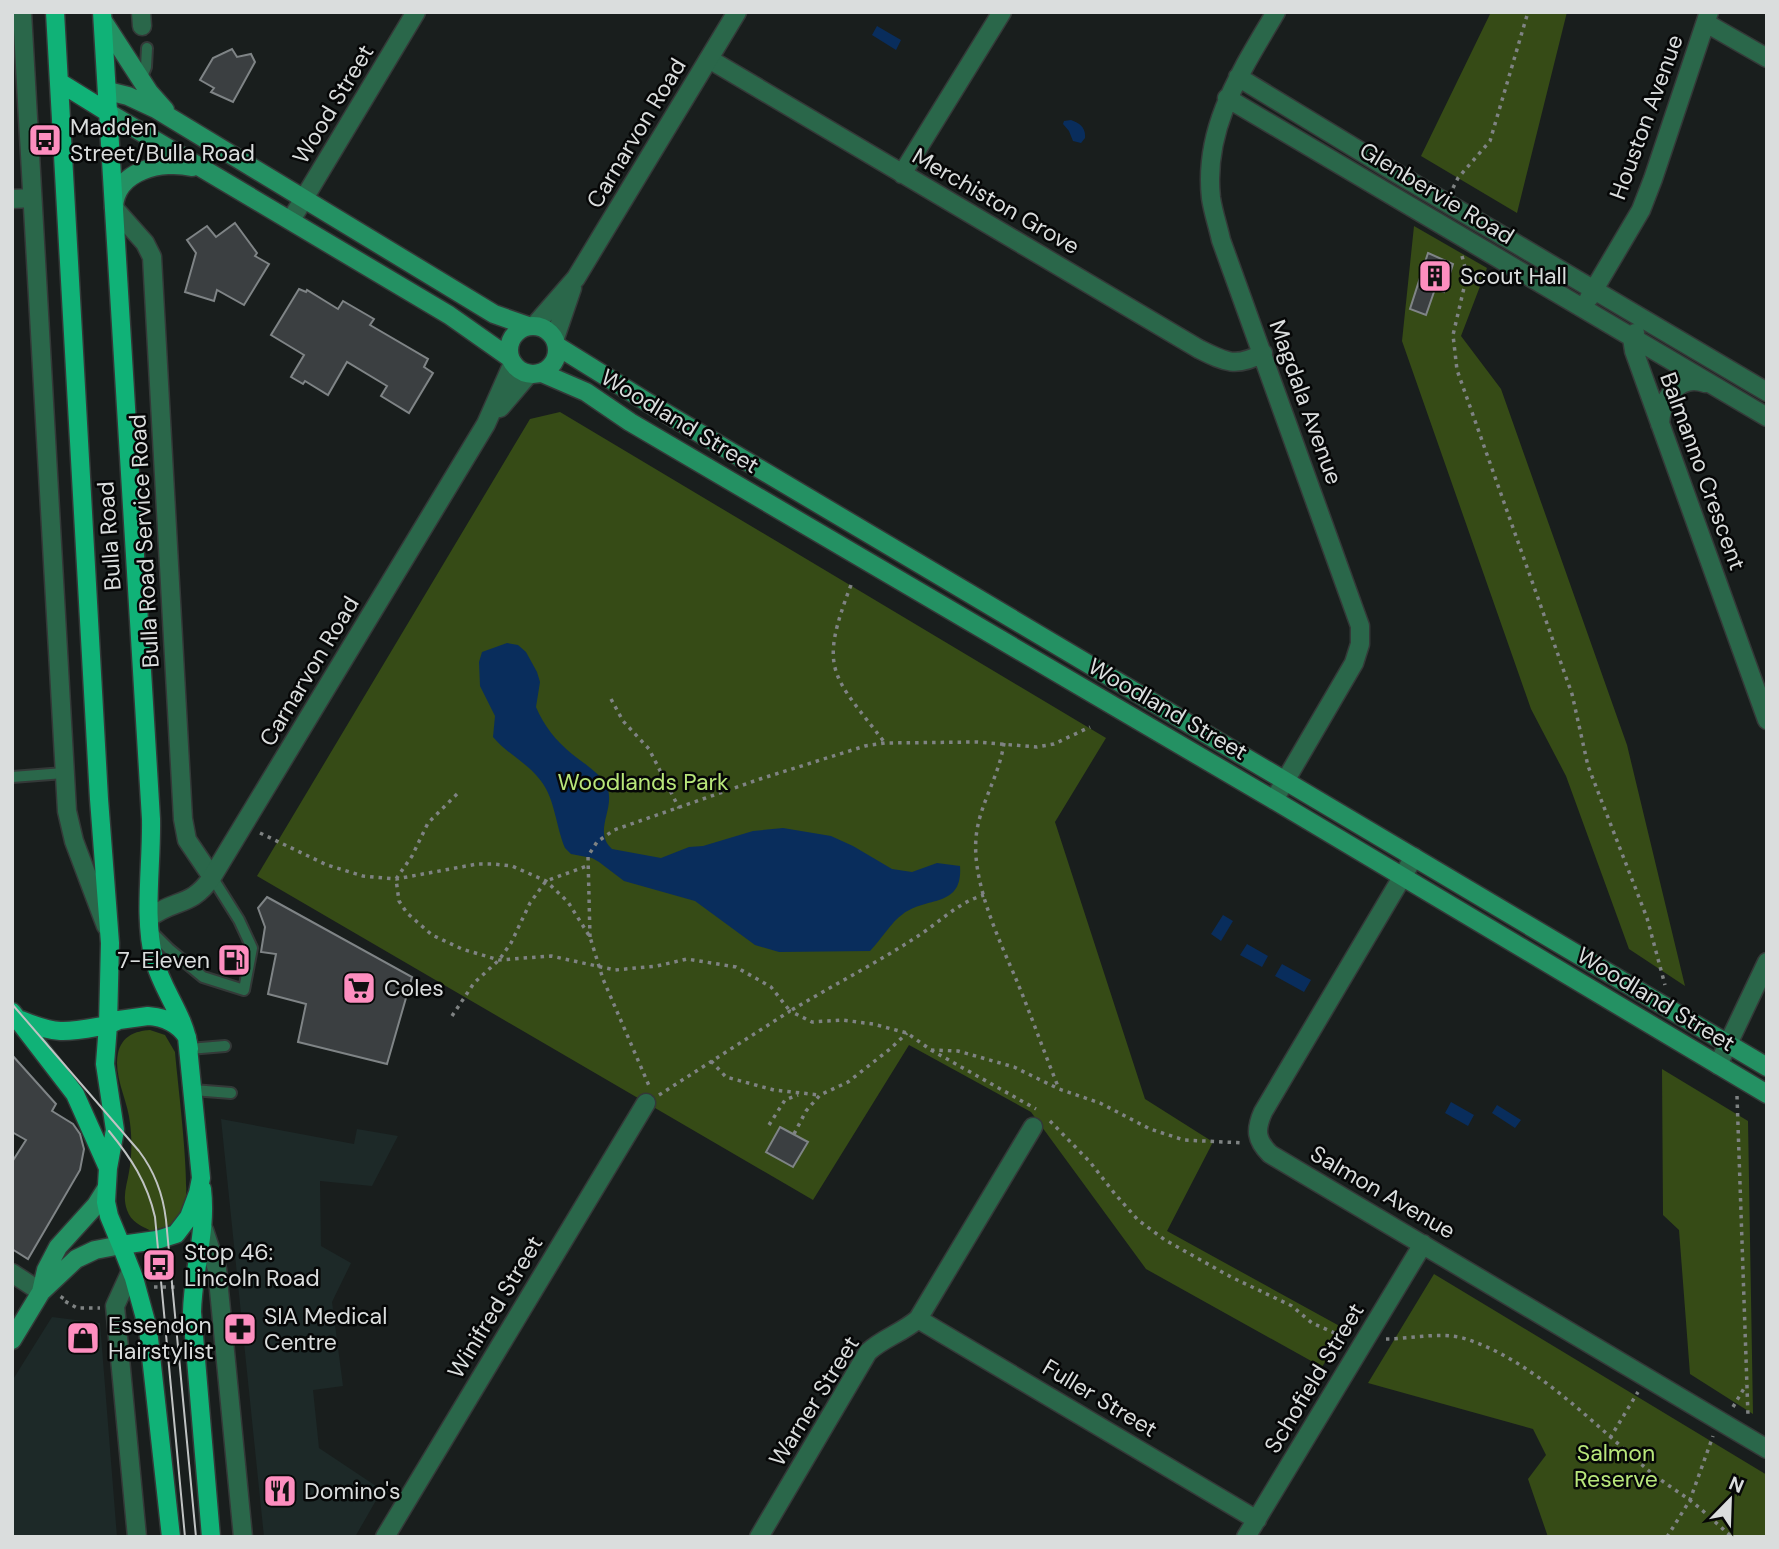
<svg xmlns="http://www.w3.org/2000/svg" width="1779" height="1549" viewBox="0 0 1779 1549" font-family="'DM Sans',sans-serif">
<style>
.built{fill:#1d2928}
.green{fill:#364b16}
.water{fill:#092d5c}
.building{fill:#3b3f41;stroke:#7f8486;stroke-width:2}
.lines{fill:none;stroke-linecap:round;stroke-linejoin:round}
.service-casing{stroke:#343938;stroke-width:14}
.minor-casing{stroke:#343938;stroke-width:21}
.tertiary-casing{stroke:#343938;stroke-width:21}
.secondary-casing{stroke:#343938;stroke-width:21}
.primary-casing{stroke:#343938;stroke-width:21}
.path{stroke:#7f8383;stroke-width:3.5;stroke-dasharray:3.5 5;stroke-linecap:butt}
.service{stroke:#2a674a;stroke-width:10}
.minor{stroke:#2a674a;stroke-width:18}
.tertiary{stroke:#2a674a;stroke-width:18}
.secondary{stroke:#249163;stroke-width:18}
.primary{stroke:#10b277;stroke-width:18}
.tram{stroke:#c0c3c3;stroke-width:2}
.labels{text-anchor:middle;stroke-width:5;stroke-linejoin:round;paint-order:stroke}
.street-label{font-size:23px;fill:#dadddd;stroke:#060707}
.poi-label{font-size:23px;fill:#dadddd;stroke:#060707;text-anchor:start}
.park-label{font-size:23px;fill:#b8e67a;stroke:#060707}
</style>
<rect width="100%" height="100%" fill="#191e1d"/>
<path class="built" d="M221,1119L354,1144L357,1129L398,1136L372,1186L320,1181L321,1246L351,1263L332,1302L343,1386L313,1390L319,1448L382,1490L355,1537H264Z
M52,1317L100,1323L117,1537H12V1381Z"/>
<path class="green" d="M1491,12H1567L1517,213L1421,156Z
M1414,226L1487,268L1461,336L1501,389L1627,745L1685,986L1629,949L1566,776L1531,709L1402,341Z
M560,412L1106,738L1055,822L1145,1099L1213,1142L1167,1231L1345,1329L1322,1367L1146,1269L1031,1112L909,1045L813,1200L257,876L530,419Z
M150,1030L165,1035L175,1052C177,1078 193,1198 183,1214C175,1226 164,1227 151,1231C140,1225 131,1222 127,1210C122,1196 127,1185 129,1172C132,1157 132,1138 130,1123C128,1101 113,1076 118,1053C122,1036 135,1031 150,1030Z
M1662,1069L1748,1121L1753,1414L1690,1374L1679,1230L1663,1215Z
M1434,1274L1767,1475V1537H1548L1528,1479L1546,1455L1533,1429L1368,1383Z"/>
<path class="water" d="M877,26L901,40L896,50L872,35Z
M1071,120C1080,123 1086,128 1085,138L1081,143L1073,141L1069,131L1063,124L1064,121Z
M507,643L518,645L526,652L537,672L540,682L536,707C544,726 556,741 572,754C583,763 597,771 605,783C619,806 591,830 612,849L661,858L689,847L703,846L753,831L783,828L831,836L853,846L892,869L912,872L937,863L960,866C963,908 928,896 903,914C892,921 880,941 870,951L779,952L755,945L695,901L624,881L599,862L592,858L571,854L565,848C556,827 555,799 541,781C528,763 507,754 493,737L495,716L480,686L479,662L482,652Z
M1223,915L1233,921L1221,941L1211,934Z
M1247,944L1268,956L1262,967L1240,955Z
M1282,964L1311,980L1304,992L1275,976Z
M1451,1102L1474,1115L1468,1126L1445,1113Z
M1497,1105L1521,1120L1515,1128L1492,1113Z"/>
<path class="building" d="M232,49L237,57L251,54L255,62L233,102L211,92L214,88L200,80L213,58Z
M235,223L257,253L255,256L269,264L244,305L217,290L214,301L185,292L196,253L187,240L207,226L216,237Z
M1428,253L1453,264L1444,292L1435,289L1426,315L1410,309Z
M299,289L306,292L307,290L338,309L343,301L374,319L370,325L428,359L424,367L433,373L409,413L381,396L387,386L347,362L328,395L305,381L303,384L291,377L304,355L271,335Z
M267,897L412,977L387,1064L298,1042L306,1004L268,994L276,954L261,952L265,927L258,908Z
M12,1055L56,1104L52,1111L73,1124L80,1134L84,1149L80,1170L28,1259L12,1249V1162L26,1140L12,1132Z
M780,1127L808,1142L793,1167L766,1152Z"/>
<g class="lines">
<defs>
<path id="service" d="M141,79L146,67L147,48
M12,777L64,773
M150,930L169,949L203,977L244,990L252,948L239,920L212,877
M189,1049L225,1046
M193,1090L231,1093"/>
<path id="minor" d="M22,12L67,811L74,841L106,926
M141,12L142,26
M1706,23L1767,58
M709,59L1199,349C1225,362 1236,368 1263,353
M1238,77L1396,173L1767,392
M1227,98L1767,417
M902,174L1002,12
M12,199L32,198
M114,208L145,243L152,257L183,819L187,840L212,877
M291,220L416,12
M1589,298L1641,210L1653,179L1709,12
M1635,333L1632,338L1634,351L1767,720
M1660,424C1661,401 1678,373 1705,383
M1274,800L1354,663L1360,644V626L1221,240C1218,226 1213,212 1211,198C1203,127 1242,70 1276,12
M1414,857L1263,1112C1255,1130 1256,1140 1270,1154L1767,1449
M1718,1065L1767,962
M204,1230L217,1269L243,1537
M131,1271L115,1306L137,1537
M12,1273L41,1292
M918,1319L1257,1520
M385,1537L646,1103
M759,1537L868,1352C883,1338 902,1333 918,1319L1033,1127
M1246,1537L1423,1244"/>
<path id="tertiary" d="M535,325L576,278L737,12
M555,338L572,288
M500,408L529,374
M149,918C175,898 191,908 212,877L486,424L513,363"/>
<path id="secondary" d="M103,21L149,92L165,110
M108,91L128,96L156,109L494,314L528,326
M109,113L449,315L510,358
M114,208C115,170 163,160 192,167
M509 350a24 24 0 1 1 48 0a24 24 0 1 1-48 0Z
M557,346L647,402L1767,1067
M542,373L586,392L630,422L1274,800L1767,1094
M41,1292L76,1259L95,1250L121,1245
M12,1340L41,1292L46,1270L58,1247L96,1205L106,1189"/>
<path id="primary" d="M55,12L99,799L110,943L108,1025
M102,12L151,819C152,864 143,917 154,959C162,991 185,1015 189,1049
M59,82L109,113
M12,1012L75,1094L108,1168
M148,1016C164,1017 178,1023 187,1037L201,1178L198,1193L189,1217L176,1234L157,1240L121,1245L109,1216L106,1202L108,1168L115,1130L105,1064L108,1025L119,1020Z
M21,1020C59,1036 68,1032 108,1025
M202,1189C207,1233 193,1268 192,1312L211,1537
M121,1245L134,1278L148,1329L171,1537"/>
</defs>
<use href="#service" class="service-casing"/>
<use href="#minor" class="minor-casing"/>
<use href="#tertiary" class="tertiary-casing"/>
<use href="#secondary" class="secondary-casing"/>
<use href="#primary" class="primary-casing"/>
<path class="path" d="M1453,188L1458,178L1490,141L1528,12
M1462,256L1467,275L1453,335L1457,370L1572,694L1588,766L1647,918L1665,985
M851,585C818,671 832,674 885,743
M611,699L623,721L649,749L679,808
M1004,743C999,776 982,800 977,830C969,877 998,937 1016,979C1031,1015 1044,1052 1059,1089
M457,794L428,823L412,856L396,879L399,901L407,913L432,935L462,949L499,960L551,956L615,970L657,966L687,959L736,967L771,987L790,1011C833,985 879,962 921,934C942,920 959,902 984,895
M260,833L327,865L363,876L396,879L477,864H493L512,866L546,881L568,902L590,937L603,979L650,1088
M590,937L588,856L597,842L614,830L760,779L865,746L885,743L977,742L1037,747L1054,744L1090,727
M452,1016L474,983L499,960L511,943L530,903L546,881L587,866
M931,1050L1036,1109
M711,1061L726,1077L774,1090L819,1095
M659,1095L790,1011L812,1022L842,1020L873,1024L907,1033L931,1050L958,1051L1014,1067L1059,1089L1100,1103L1150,1129L1184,1140L1244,1143
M1737,1096L1748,1416
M1050,1121L1090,1162L1115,1194L1138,1220L1165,1240L1231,1277L1292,1306L1312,1323L1346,1338
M769,1125L785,1100L798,1095
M794,1134L806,1111L820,1095L848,1082L890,1049L907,1033
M154,1287H178
M63,1296L61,1299L77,1308H100
M1386,1339C1411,1339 1441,1331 1466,1339C1533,1360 1595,1425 1648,1470C1660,1480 1674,1489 1687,1498C1703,1510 1717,1524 1732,1537
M1733,1407L1746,1385
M1610,1438L1638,1392
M1667,1537L1690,1500L1713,1436"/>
<use href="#service" class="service"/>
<use href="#minor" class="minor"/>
<use href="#tertiary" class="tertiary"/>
<use href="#secondary" class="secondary"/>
<use href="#primary" class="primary"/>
<path class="tram" d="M12,1004L139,1151C155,1172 163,1194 166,1220L196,1537
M109,1131C131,1158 147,1182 155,1217L185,1537"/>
</g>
<defs>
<symbol id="bus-square" viewBox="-11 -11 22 22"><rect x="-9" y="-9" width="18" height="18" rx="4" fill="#fd8ebf" stroke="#060707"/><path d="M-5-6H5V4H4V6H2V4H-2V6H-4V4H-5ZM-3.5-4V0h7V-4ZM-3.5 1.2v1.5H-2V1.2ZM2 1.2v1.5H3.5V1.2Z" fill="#111"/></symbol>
<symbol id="building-square" viewBox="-11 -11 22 22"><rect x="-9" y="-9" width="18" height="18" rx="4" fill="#fd8ebf" stroke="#060707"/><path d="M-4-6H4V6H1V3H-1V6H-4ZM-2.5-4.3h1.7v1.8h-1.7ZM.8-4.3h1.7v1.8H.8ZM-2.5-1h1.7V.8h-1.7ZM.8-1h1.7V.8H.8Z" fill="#111"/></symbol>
<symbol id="fuel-square" viewBox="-11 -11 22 22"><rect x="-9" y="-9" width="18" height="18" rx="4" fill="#fd8ebf" stroke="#060707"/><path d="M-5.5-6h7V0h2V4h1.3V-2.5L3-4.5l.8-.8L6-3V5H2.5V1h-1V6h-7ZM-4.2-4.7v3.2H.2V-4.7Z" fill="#111"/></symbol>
<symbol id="supermarket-square" viewBox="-11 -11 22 22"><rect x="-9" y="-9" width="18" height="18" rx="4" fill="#fd8ebf" stroke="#060707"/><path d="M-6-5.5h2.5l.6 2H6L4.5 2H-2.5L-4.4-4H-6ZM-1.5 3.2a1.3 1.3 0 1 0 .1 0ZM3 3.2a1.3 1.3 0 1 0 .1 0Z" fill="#111"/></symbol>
<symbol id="pharmacy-square" viewBox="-11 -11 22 22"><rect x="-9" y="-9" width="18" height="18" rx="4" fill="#fd8ebf" stroke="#060707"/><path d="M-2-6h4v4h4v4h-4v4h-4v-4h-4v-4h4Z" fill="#111"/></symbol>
<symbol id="shop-square" viewBox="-11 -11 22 22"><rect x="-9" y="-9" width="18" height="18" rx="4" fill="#fd8ebf" stroke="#060707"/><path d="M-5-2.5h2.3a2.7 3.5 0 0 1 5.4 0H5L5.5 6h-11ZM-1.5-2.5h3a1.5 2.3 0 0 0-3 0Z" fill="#111"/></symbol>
<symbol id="restaurant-square" viewBox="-11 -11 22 22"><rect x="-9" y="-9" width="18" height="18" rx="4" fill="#fd8ebf" stroke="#060707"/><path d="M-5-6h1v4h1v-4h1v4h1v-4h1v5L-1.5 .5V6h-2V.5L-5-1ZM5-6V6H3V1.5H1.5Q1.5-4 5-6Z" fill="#111"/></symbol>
</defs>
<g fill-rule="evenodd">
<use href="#bus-square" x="26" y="121" width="38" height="38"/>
<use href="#building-square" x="1416" y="257" width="38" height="38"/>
<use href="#fuel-square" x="215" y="941" width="38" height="38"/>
<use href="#supermarket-square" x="340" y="969" width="38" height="38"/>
<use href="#bus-square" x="140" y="1246" width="38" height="38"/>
<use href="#pharmacy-square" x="221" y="1310" width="38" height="38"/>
<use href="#shop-square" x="64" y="1319" width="38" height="38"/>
<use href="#restaurant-square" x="261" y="1472" width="38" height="38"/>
</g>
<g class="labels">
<g class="street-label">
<text transform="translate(333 104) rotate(-59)" y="8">Wood Street</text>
<text transform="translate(1646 117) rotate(-70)" y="8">Houston Avenue</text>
<text transform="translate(636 133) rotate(-59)" y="8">Carnarvon Road</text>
<text transform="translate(1437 193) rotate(31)" y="8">Glenbervie Road</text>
<text transform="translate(996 201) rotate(30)" y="8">Merchiston Grove</text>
<text transform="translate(1306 402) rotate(70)" y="8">Magdala Avenue</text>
<text transform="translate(680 421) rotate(31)" y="8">Woodland Street</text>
<text transform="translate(1703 471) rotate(70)" y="8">Balmanno Crescent</text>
<text transform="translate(109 536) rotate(-94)" y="8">Bulla Road</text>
<text transform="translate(144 541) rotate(-93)" y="8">Bulla Road Service Road</text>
<text transform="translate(309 671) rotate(-59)" y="8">Carnarvon Road</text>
<text transform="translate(1168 709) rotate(30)" y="8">Woodland Street</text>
<text transform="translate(1656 999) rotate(31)" y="8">Woodland Street</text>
<text transform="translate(1383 1192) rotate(30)" y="8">Salmon Avenue</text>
<text transform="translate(495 1307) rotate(-59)" y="8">Winifred Street</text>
<text transform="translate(1314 1378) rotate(-59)" y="8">Schofield Street</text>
<text transform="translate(1100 1398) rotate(31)" y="8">Fuller Street</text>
<text transform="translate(814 1401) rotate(-58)" y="8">Warner Street</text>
</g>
<g class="poi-label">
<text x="70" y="135">Madden<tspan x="70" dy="26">Street/Bulla Road</tspan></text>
<text x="1460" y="284">Scout Hall</text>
<text x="210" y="968" text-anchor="end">7-Eleven</text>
<text x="384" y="996">Coles</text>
<text x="184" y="1260">Stop 46:<tspan x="184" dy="26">Lincoln Road</tspan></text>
<text x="264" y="1324">SIA Medical<tspan x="264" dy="26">Centre</tspan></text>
<text x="108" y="1333">Essendon<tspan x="108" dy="26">Hairstylist</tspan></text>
<text x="304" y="1499">Domino's</text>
</g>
<g class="park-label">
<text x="643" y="790">Woodlands Park</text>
<text x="1616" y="1461">Salmon<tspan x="1616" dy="26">Reserve</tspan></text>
</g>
</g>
<rect width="1779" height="1549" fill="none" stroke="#dadddd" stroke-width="28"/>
<g transform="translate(1730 1500) rotate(23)" stroke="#060707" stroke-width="5" paint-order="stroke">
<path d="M0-5L12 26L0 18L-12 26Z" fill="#dadddd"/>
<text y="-10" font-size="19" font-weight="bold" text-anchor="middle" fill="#dadddd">N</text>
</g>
</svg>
